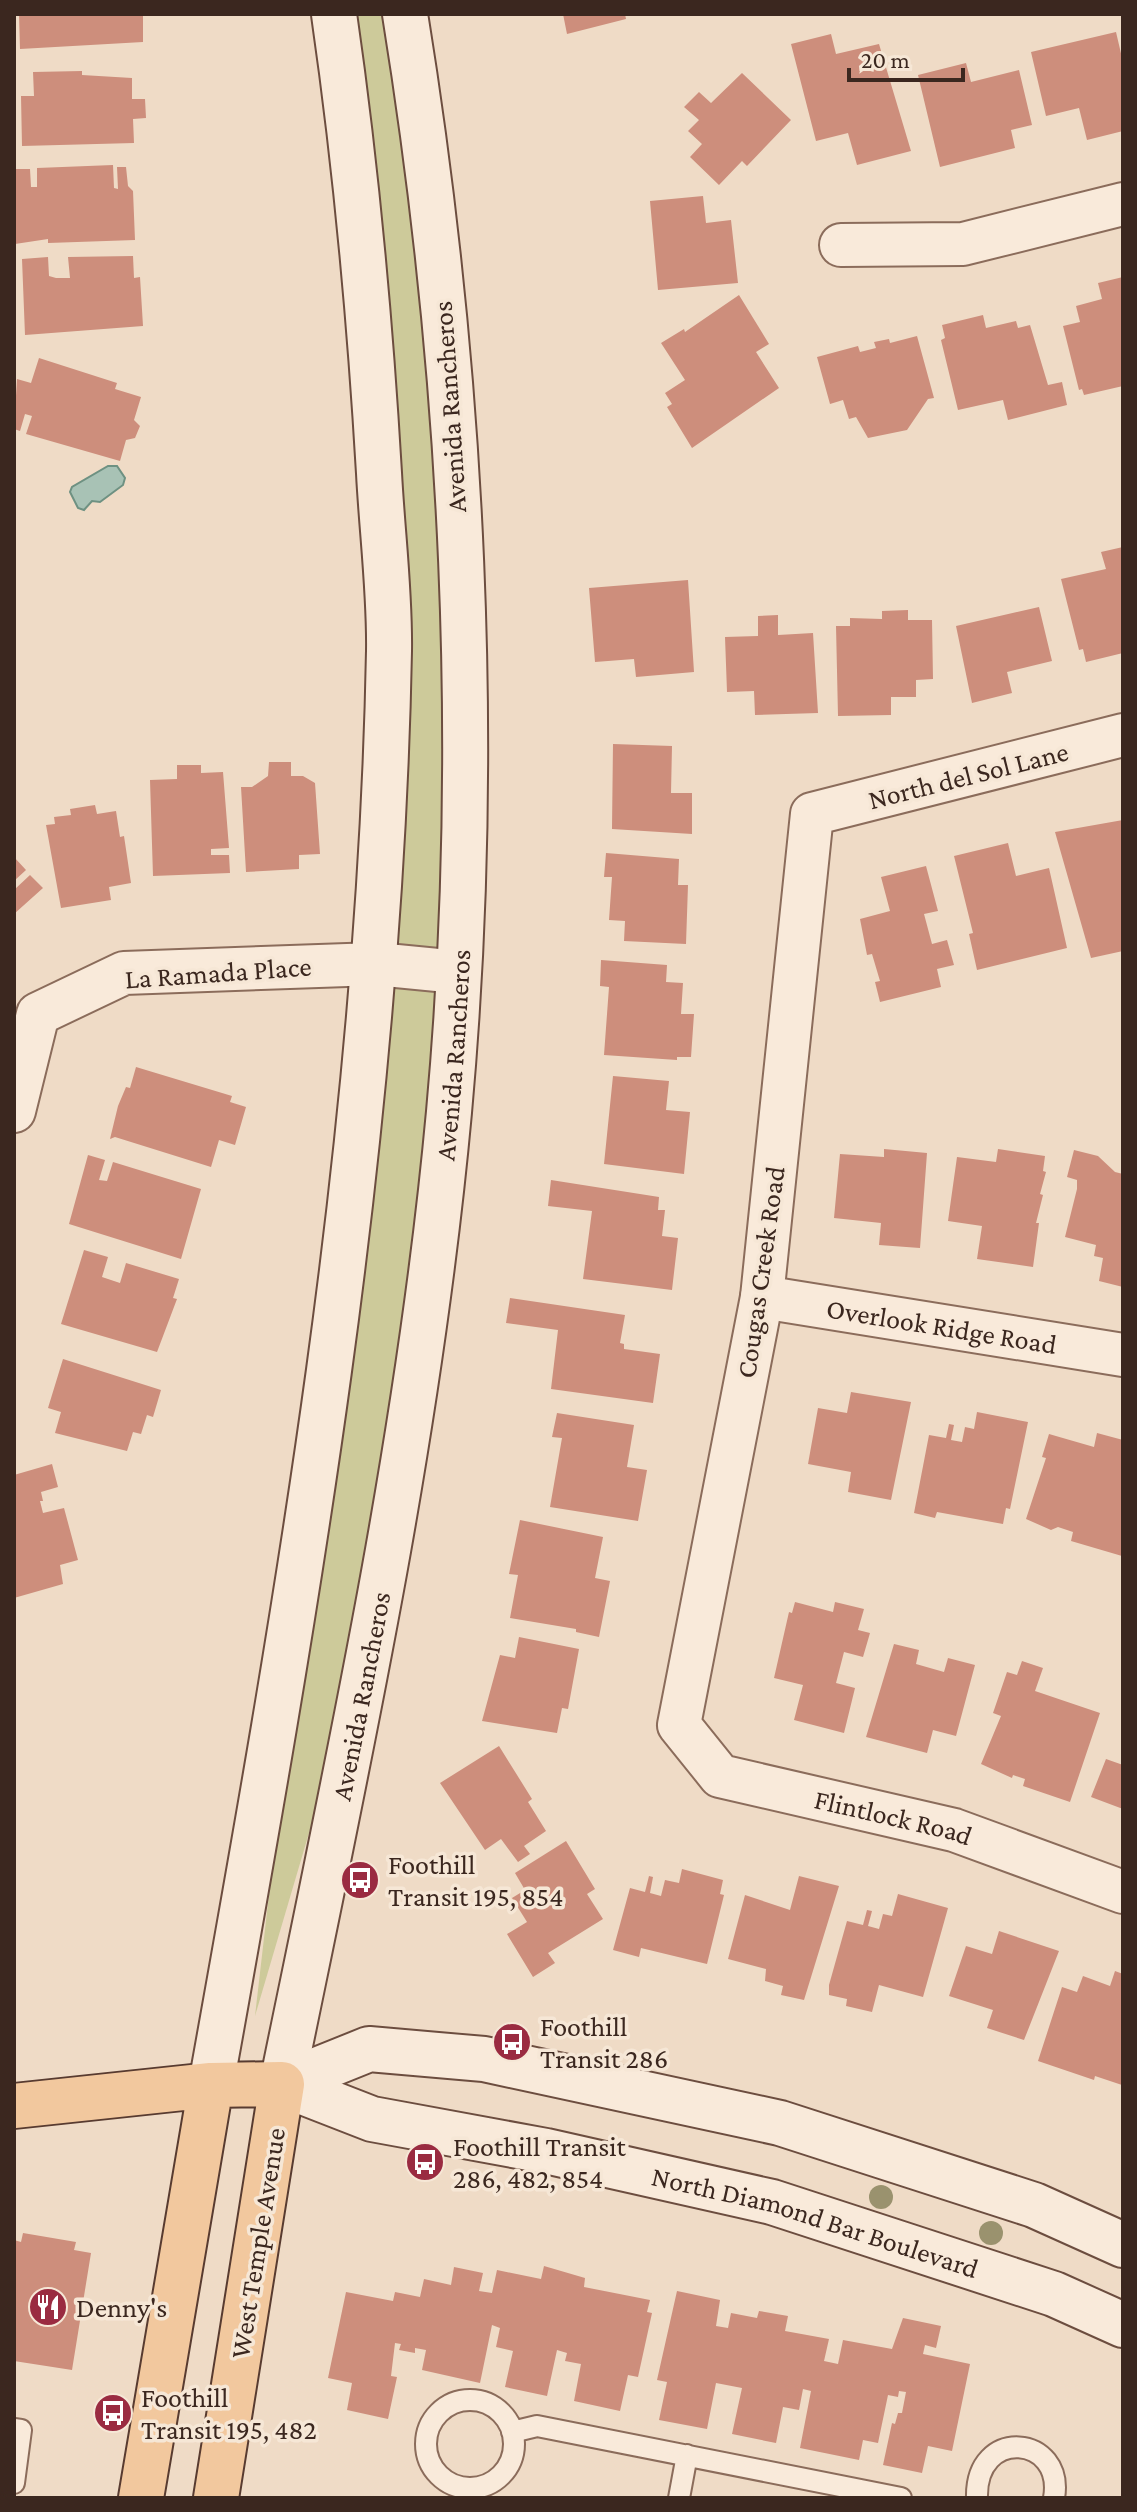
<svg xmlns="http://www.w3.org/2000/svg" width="1137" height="2512" viewBox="0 0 1137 2512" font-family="'Crimson Pro',serif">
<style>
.green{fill:#cdca9a}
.water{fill:#a8c2b5;stroke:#6e9182;stroke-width:2}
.building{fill:#cd8e7c}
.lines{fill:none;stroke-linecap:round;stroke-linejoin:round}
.service-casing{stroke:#8b6c5b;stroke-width:24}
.minor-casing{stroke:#8b6c5b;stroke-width:46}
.secondary-casing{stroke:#6c4d3f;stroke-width:48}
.primary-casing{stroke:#583b30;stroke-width:48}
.service{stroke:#f9eada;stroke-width:20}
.minor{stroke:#f9eada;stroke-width:42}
.secondary{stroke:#f9eada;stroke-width:44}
.primary{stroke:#f2c89e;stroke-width:44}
.tree{fill:#9a926e}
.labels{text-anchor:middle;stroke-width:7;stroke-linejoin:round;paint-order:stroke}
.street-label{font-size:28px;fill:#3b271f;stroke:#f6e7d6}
.poi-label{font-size:28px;fill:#3b271f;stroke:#f6e7d6;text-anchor:start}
</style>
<rect width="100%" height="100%" fill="#efdbc6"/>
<path class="green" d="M344,14H394L449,430L451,959L382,954Z
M384,974L448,985L365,1643L255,2016L293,1687Z"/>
<path class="water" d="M108,466H117L125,478L123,485L100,502L92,501L84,510L78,508L70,492L72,487Z"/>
<path class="building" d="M19,14H143V42L20,49Z
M563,14H625L626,19L567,34Z
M1116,32L1123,62V131L1087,140L1079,108L1046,116L1031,52Z
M831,34L836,54L879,44L911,151L857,165L848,133L816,141L791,44Z
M966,63L971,82L1019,70L1032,125L1011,130L1015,148L940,167L918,75Z
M82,71V75L132,78V99H145L146,118L133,119L134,143L22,146L21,96H34L33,72Z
M742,73L791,120L747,166L742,161L719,185L690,157L702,144L688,131L699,120L684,107L699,92L711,103Z
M113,165L114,188L118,189L117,167H126L128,186L133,191L135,240L48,243V239L15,244L14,169H30L31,187H37V168Z
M703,196L706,223L731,220L738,283L658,290L650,201Z
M133,256L134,278L140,277L143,326L25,335L22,259L48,257L49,276L56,278H70L68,257Z
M1123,277V386L1084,395L1082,389L1079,390L1063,326L1080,322L1076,306L1102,299L1098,283Z
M739,295L769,344L756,352L779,388L692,448L667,407L672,404L665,393L685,380L661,343L684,329L685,332Z
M983,315L986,328L1016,321L1018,328L1030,325L1048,385L1062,382L1067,405L1008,420L1003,400L958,410L941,340L945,338L942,325Z
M917,336L934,398L928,399L907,430L868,438L856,417L849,419L843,400L830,404L817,357L858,346L860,352L876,348L874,342L889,339L890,343Z
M39,358L117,383L115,389L141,397L134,420L140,426L135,438L126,440L120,461L26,434L32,416L25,414L20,431L14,429L17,379L31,383Z
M1123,547V653L1086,662L1083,649L1079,650L1061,579L1106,569L1101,552Z
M688,580L694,672L636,677L634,659L595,662L589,588Z
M1039,607L1052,661L1007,672L1012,693L972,703L956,626Z
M908,610V620H932L933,679L916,680V697H891V715L838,716L836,626H850V618L882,619V611Z
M778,615V635L813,633L818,713L755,715L754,691L727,692L725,637L758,636V616Z
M613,744L672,746L671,793H692V834L612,829Z
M269,762H291V776H303L315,783L320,854L299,855V869L246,872L241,787H252L268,776Z
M177,765H201V773L223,772L229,848L211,849V855H229L230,873L153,876L150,780L177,779Z
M95,805L97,814L116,811L120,837L124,836L131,883L109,887L111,900L61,908L46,825L55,824L54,817L71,815L70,809Z
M1123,820V951L1091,958L1055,832Z
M1008,843L1016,876L1049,868L1067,948L977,970L969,934L973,933L954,856Z
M606,853L679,859L678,885H688L686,944L624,941L625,921L609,920L612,877H604Z
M14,857L26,870L14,881Z
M926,866L938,911L924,914L932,944L947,940L954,965L937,969L941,987L880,1002L875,982L880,981L872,954L867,955L860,919L890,911L881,877Z
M30,875L43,888L14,914V890Z
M601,960L667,965L666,982L683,983L681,1014H694L691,1057H677V1060L604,1055L609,987L600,986Z
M136,1067L232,1096L230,1102L246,1107L235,1145L219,1140L211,1167L115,1137L110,1139L118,1106L126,1087L130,1088Z
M613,1076L669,1081L666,1110L690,1112L684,1174L604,1164Z
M884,1149L927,1153L920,1248L879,1245L881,1223L834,1218L840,1154L884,1157Z
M998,1149L1045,1156L1043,1171L1046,1172L1040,1194L1043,1195L1036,1223H1039L1033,1267L977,1259L982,1226L948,1221L957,1157L996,1162Z
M1074,1150L1098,1156L1115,1172L1123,1174V1287L1099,1281L1103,1258L1094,1256L1096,1245L1065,1237L1077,1189V1180L1067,1177Z
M88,1155L105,1160L99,1180L107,1181L113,1162L201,1189L181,1259L69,1224Z
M551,1180L659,1197L658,1210H665L662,1236L678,1238L672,1290L583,1279L592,1211L548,1206Z
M84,1250L108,1257L102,1277L120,1283L126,1263L179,1279L173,1298L177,1299L157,1352L61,1324Z
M510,1298L625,1315L620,1343L624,1344V1349L660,1354L653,1403L551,1389L558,1330L506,1323Z
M63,1359L161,1390L153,1417L147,1415L141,1434L133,1432L127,1451L55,1433L61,1412L48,1408Z
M851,1392L911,1402L891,1500L848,1492L851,1472L808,1464L818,1408L847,1413Z
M977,1412L1028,1422L1010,1509L1006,1508L1003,1524L937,1512L935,1518L914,1513L929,1435L946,1438L949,1424L954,1425L951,1440L962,1442L965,1427L974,1429Z
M557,1413L634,1425L627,1467L647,1470L638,1521L550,1507L562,1438L552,1437Z
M1097,1433L1123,1440L1122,1556L1071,1541L1073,1532L1058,1527L1051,1530L1026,1519L1046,1458L1042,1457L1049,1434L1094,1447Z
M52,1464L58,1487L41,1492L43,1501H40L43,1513L64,1508L78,1560L60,1565L63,1584L14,1598V1475Z
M520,1520L603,1537L595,1578L610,1581L599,1637L576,1632V1629L510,1618L518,1575L509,1574Z
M795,1602L833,1612L835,1602L864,1609L858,1630L870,1633L863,1657L844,1652L836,1683L855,1688L844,1733L794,1720L803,1685L774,1678L789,1612L792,1613Z
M519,1637L579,1649L568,1709L562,1708L557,1733L482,1721L500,1655L515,1658Z
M894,1644L919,1650L916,1664L944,1672L948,1658L975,1665L956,1736L933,1730L927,1753L866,1737Z
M1022,1661L1043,1668L1035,1691L1100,1713L1070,1802L1023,1786L1025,1779L1013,1775L1012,1778L981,1764L1001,1716L993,1713L1007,1672L1017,1675Z
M499,1746L532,1799L528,1802L546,1831L524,1846L530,1854L518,1862L501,1839L485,1850L440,1783Z
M1106,1759L1123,1765V1809L1091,1797Z
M566,1841L595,1889L587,1894L603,1919L548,1953L555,1963L533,1977L507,1934L527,1922L512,1898L525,1890L515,1873Z
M682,1869L723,1880L720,1894L724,1895L707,1964L641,1948L639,1957L613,1950L630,1888L645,1892L649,1876L653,1877L650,1893L661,1896L665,1880L679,1883Z
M799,1876L839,1886L804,2000L781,1995L783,1986L765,1981L766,1969L728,1959L745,1895L790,1910Z
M898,1894L948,1908L923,1997L879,1985L872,2012L846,2006L847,1999L829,1995V1985L847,1921L863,1925L867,1910L872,1911L868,1926L879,1929L883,1914L892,1916Z
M999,1931L1059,1951L1024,2040L987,2028L993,2010L949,1996L966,1946L992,1954Z
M1115,1971L1123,1974L1122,2085L1095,2076L1094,2080L1038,2061L1062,1987L1077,1992L1083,1976L1110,1986Z
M23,2233L76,2242L74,2250L91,2253L72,2370L14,2361V2240L21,2242Z
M544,2266L585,2278L584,2287L650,2300L647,2312L652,2313L638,2377L628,2375L620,2411L574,2401L581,2364L565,2361L567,2353L557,2350L547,2396L505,2387L513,2351L496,2347L500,2328L492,2325L480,2383L422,2370L426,2350L415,2348V2353L399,2350L401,2344L395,2343L391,2376L397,2377L388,2419L347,2410L352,2383L328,2378L346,2292L393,2301L395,2292L420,2297L424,2279L451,2285L454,2267L483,2273L479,2291L492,2293L497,2270L541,2279Z
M677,2291L720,2300L716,2326L728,2328L731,2313L757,2318L759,2311L788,2316L785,2331L829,2339L824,2361L838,2364L843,2340L892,2349L903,2318L941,2326L936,2348L925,2345L923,2354L970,2364L952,2451L928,2446L922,2473L883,2465L892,2423L895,2424L898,2413H902L906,2392L899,2391L898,2397L888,2395L878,2443L863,2440L859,2460L800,2448L811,2391L803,2389L799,2410L783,2407L776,2443L732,2434L742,2388L716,2383L707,2429L659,2420L667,2382L657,2380Z"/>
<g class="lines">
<defs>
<path id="service" d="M426 2444a44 44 0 1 1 88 0a44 44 0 1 1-88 0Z
M14,2429L21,2430L14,2483
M512,2432L537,2426L901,2498
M679,2498L687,2455
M977,2498C975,2426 1065,2435 1054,2498"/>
<g id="minor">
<path d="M841,245L963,244L1123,204"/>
<path id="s1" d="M1123,735L812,814L762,1297L679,1725L720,1776L954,1830L1123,1892"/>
<path d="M14,1111L38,1014L124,973L376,964L458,972"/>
<path id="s2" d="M762,1297L1123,1355"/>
</g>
<g id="secondary">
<path id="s3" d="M282,2084C348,1762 419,1440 449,1112C482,750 463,372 405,14"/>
<path id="s4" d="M282,2084L372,2119L546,2151L772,2202L1054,2294L1123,2325"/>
<path d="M282,2084L369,2049L484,2059L780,2123L1034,2205L1123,2245"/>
<path d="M211,2085C297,1608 380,1137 389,651C390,592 382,532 379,473C370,319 356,166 334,14"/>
</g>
<path id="primary" d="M14,2106L211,2085L282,2084L216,2498
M141,2498L211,2085"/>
</defs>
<use href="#service" class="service-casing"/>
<use href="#minor" class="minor-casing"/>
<use href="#secondary" class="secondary-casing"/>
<use href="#primary" class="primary-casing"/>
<use href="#service" class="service"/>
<use href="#minor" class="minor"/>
<use href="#secondary" class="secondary"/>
<use href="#primary" class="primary"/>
</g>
<g class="tree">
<circle cx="881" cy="2197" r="12"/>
<circle cx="991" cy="2233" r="12"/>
</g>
<defs>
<symbol id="bus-disc" viewBox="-11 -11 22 22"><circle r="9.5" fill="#9a2b41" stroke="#f6e7d6"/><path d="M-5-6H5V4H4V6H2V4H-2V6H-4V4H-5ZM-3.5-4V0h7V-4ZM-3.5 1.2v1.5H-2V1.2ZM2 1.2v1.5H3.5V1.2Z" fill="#fff"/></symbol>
<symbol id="restaurant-disc" viewBox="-11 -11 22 22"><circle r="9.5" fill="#9a2b41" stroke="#f6e7d6"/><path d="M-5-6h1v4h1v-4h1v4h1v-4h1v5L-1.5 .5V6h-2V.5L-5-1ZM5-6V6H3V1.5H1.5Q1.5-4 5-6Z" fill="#fff"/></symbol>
</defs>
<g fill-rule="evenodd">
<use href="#bus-disc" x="338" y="1858" width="44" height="44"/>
<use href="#bus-disc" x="490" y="2020" width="44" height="44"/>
<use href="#bus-disc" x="403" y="2140" width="44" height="44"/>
<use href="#restaurant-disc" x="26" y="2285" width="44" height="44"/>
<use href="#bus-disc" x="91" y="2391" width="44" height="44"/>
</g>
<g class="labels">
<g class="street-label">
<text transform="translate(449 407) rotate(-94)" y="10">Avenida Rancheros</text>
<text transform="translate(968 775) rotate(-14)" y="10">North del Sol Lane</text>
<text transform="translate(218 972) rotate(-4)" y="10">La Ramada Place</text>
<text dy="10" stroke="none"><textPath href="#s3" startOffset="1044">Avenida Rancheros</textPath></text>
<text transform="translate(760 1272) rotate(-82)" y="10">Cougas Creek Road</text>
<text dy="10" stroke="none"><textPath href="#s2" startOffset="182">Overlook Ridge Road</textPath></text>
<text dy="10" stroke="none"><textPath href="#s3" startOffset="396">Avenida Rancheros</textPath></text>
<text dy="10" stroke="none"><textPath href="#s1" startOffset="1486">Flintlock Road</textPath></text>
<text dy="10" stroke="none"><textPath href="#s4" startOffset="552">North Diamond Bar Boulevard</textPath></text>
<text transform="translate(257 2243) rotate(-81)" y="10">West Temple Avenue</text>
</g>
<g class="poi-label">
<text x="388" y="1874">Foothill<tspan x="388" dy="32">Transit 195, 854</tspan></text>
<text x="540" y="2036">Foothill<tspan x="540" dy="32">Transit 286</tspan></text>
<text x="453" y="2156">Foothill Transit<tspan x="453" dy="32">286, 482, 854</tspan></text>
<text x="76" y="2317">Denny's</text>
<text x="141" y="2407">Foothill<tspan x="141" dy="32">Transit 195, 482</tspan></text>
</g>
</g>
<rect width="1137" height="2512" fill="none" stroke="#3b271f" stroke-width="32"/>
<path d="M849 68v12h114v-12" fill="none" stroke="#3b271f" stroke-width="4"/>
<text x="861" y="68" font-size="24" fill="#3b271f" stroke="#f6e7d6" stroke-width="6" paint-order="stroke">20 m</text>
</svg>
